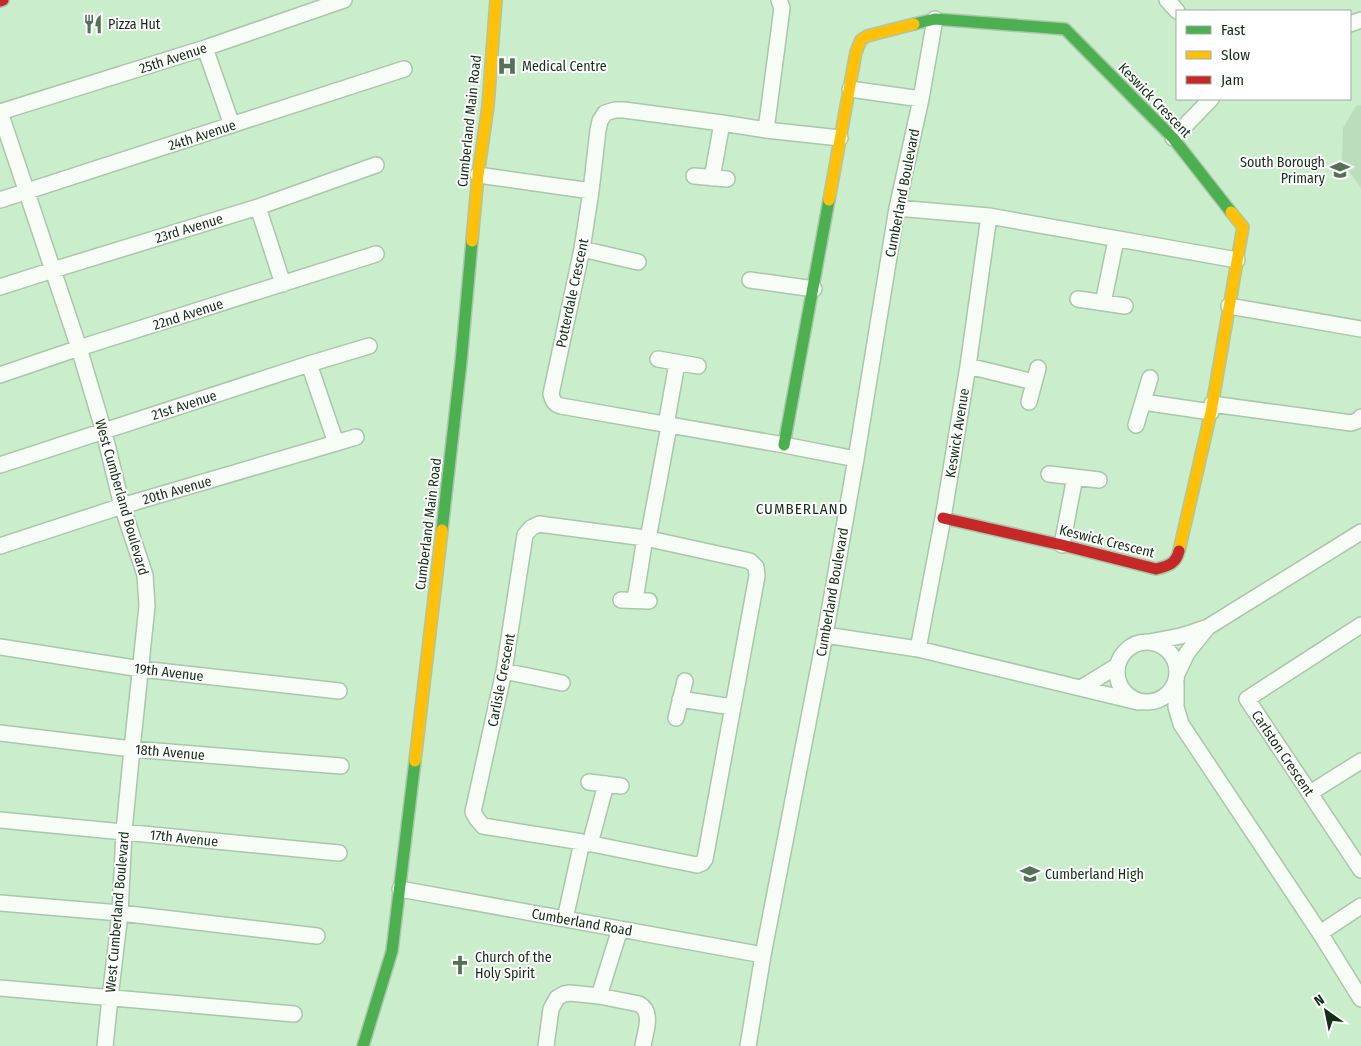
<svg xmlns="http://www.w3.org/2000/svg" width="1361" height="1046" viewBox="0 0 1361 1046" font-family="'Fira Sans Condensed',sans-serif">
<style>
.garden{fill:#bbddbc}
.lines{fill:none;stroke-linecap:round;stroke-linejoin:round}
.street-casing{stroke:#aac6ab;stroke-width:18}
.fast-casing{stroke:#aac6ab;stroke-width:14}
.slow-casing{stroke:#aac6ab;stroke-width:14}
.jam-casing{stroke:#aac6ab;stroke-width:14}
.street{stroke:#f7fcf7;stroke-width:15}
.fast{stroke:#4caf50;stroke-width:11}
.slow{stroke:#ffc107;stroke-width:11}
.jam{stroke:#c62828;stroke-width:11}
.labels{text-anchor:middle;stroke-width:4;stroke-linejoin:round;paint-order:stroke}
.poi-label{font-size:14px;fill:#142e17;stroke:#fff;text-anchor:start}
.street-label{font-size:14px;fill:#142e17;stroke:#fff}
.neighbourhood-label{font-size:15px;letter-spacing:1px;fill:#142e17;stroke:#fff}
</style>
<rect width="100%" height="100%" fill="#caedcb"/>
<path class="garden" d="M1361,105V188L1342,161L1343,128L1356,106Z"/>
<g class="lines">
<defs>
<path id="street" d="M779,0L782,8L766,130L840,138
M1167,0L1177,11
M1350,24L1361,20
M205,48L232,125
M850,89L921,99
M0,112L79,348L104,432L122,506L145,575L147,606L132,749L124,831L120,913L110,998L105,1046
M0,112L205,48L344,0
M766,130L722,123L624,110H615L605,113L600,121L598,130L591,191L582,249L551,394C553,401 554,404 561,406L784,445L856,459
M1173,138L1211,99
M478,175L591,191
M694,176L727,179
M712,178L722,123
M0,200L404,69
M258,207L283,284
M897,208L989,216L1237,260
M582,249L638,262
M750,280L814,289
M0,287L53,270L258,207L376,165
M1078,299L1125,306
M1103,303L1116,240
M1229,306L1361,329
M658,359L698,366
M309,364L336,443
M968,366L1034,382
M0,375L79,348L376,254
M1029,402L1038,368
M1143,402L1211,412
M1212,404L1351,423L1359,420L1361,417
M666,425L677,363
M1136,425L1150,378
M0,465L309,364L369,346
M1049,474L1099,480
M539,524L645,538L750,561L756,567L757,576L705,859L702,863L697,865L582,842L483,826L477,819L473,812L504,671L525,535L531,528Z
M648,539L669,426
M1062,545L1075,477
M0,546L122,506L336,443L356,437
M621,600L649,601
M635,600L645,538
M1361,625L1247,699L1361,870
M825,635L918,649L1138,702
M1117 672a30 30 0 1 1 60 0a30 30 0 1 1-60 0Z
M1149,642L1181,636L1208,627L1361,532
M0,647L141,669L339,691
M918,649L943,518L968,366L989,216
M504,671L562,683
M1178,672L1187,653L1207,628
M1176,683V707L1181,724L1320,933L1361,999
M1081,688L1117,666
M680,699L732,707
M676,718L685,681
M0,733L132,749L341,766
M589,782L621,786
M1310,793L1361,761
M0,820L339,853
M590,844L606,784
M400,889L763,955
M0,903L120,913L317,936
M565,919L582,842
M1320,933L1361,906
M0,988L294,1014
M599,996L620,929
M546,1046L551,1009L557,998L564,994L570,993L599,996L639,1004C654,1012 645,1032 643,1046
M748,1046L763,955L825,635L856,459L897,208L921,99L935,19"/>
<path id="fast" d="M914,24L935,19L1065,29L1173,138L1231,212
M784,445L829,200
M442,530L461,362L472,241
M363,1046L392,951L415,761"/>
<path id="slow" d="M829,200L856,52L861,40L867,36L914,24
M472,241L478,175L488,106L496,0
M1179,551L1211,412L1243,227L1231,212
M415,761L442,530"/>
<path id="jam" d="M0,1L3,0
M943,518L1062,545L1156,569C1168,566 1176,564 1179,551"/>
</defs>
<use href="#street" class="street-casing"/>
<use href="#fast" class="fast-casing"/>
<use href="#slow" class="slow-casing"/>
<use href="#jam" class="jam-casing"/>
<use href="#street" class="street"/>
<use href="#fast" class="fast"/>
<use href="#slow" class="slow"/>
<use href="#jam" class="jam"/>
</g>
<defs>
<symbol id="restaurant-bare" viewBox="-9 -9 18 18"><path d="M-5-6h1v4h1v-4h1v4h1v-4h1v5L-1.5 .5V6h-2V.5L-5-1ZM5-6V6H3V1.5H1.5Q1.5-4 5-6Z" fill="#547156" stroke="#fff" stroke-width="2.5" paint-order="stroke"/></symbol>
<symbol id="hospital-bare" viewBox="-9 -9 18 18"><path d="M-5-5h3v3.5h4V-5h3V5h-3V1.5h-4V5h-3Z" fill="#547156" stroke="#fff" stroke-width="2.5" paint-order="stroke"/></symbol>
<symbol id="school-bare" viewBox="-9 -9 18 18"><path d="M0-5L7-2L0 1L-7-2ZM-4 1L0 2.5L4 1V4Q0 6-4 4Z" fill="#547156" stroke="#fff" stroke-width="2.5" paint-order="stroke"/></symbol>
<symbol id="church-bare" viewBox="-9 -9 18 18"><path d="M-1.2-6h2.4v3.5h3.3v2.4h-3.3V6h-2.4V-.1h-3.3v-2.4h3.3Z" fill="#547156" stroke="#fff" stroke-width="2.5" paint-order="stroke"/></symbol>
</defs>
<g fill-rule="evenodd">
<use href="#restaurant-bare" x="79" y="10" width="28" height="28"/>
<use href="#hospital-bare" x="493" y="52" width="28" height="28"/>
<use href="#school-bare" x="1326" y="156" width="28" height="28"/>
<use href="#school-bare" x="1016" y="860" width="28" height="28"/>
<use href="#church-bare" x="446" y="951" width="28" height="28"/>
</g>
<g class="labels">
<g class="poi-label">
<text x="108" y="29">Pizza Hut</text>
<text x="522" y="71">Medical Centre</text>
<text x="1325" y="167" text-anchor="end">South Borough<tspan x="1325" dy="16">Primary</tspan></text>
<text x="1045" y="879">Cumberland High</text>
<text x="475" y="962">Church of the<tspan x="475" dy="16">Holy Spirit</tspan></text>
</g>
<g class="street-label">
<text transform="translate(173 58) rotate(-18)" y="5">25th Avenue</text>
<text transform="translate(1155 100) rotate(46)" y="5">Keswick Crescent</text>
<text transform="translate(469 121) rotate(-84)" y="5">Cumberland Main Road</text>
<text transform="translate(202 135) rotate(-18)" y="5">24th Avenue</text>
<text transform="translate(902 193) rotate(-79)" y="5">Cumberland Boulevard</text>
<text transform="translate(189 228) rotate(-17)" y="5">23rd Avenue</text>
<text transform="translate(572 293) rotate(-78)" y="5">Potterdale Crescent</text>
<text transform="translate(188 314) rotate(-18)" y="5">22nd Avenue</text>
<text transform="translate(184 405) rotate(-18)" y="5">21st Avenue</text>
<text transform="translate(957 433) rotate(-81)" y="5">Keswick Avenue</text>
<text transform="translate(177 490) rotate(-16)" y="5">20th Avenue</text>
<text transform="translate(122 497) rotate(74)" y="5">West Cumberland Boulevard</text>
<text transform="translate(428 524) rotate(-83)" y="5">Cumberland Main Road</text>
<text transform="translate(1107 541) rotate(14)" y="5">Keswick Crescent</text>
<text transform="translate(832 592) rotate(-80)" y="5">Cumberland Boulevard</text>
<text transform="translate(169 672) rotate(7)" y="5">19th Avenue</text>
<text transform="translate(501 680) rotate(-79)" y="5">Carlisle Crescent</text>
<text transform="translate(170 752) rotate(5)" y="5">18th Avenue</text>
<text transform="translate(1283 753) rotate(56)" y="5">Carlston Crescent</text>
<text transform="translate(184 838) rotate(6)" y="5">17th Avenue</text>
<text transform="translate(117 912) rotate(-85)" y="5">West Cumberland Boulevard</text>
<text transform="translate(582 922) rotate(10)" y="5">Cumberland Road</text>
</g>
<g class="neighbourhood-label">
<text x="802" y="514">CUMBERLAND</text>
</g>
</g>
<rect x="1176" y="10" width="175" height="90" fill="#ffffff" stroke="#a1aba2"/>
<rect x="1186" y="26" width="25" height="8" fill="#4caf50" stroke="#a1aba2"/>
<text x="1221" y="35" font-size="15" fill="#142e17">Fast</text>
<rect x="1186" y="51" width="25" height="8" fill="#ffc107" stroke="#a1aba2"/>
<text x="1221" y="60" font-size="15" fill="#142e17">Slow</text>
<rect x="1186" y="76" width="25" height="8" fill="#c62828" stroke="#a1aba2"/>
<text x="1221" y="85" font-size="15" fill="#142e17">Jam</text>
<g transform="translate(1326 1011) rotate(327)" stroke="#ffffff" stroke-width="4" paint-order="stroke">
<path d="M0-4L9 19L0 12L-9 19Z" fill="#142e17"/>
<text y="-8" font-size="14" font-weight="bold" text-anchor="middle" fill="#142e17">N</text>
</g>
</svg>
